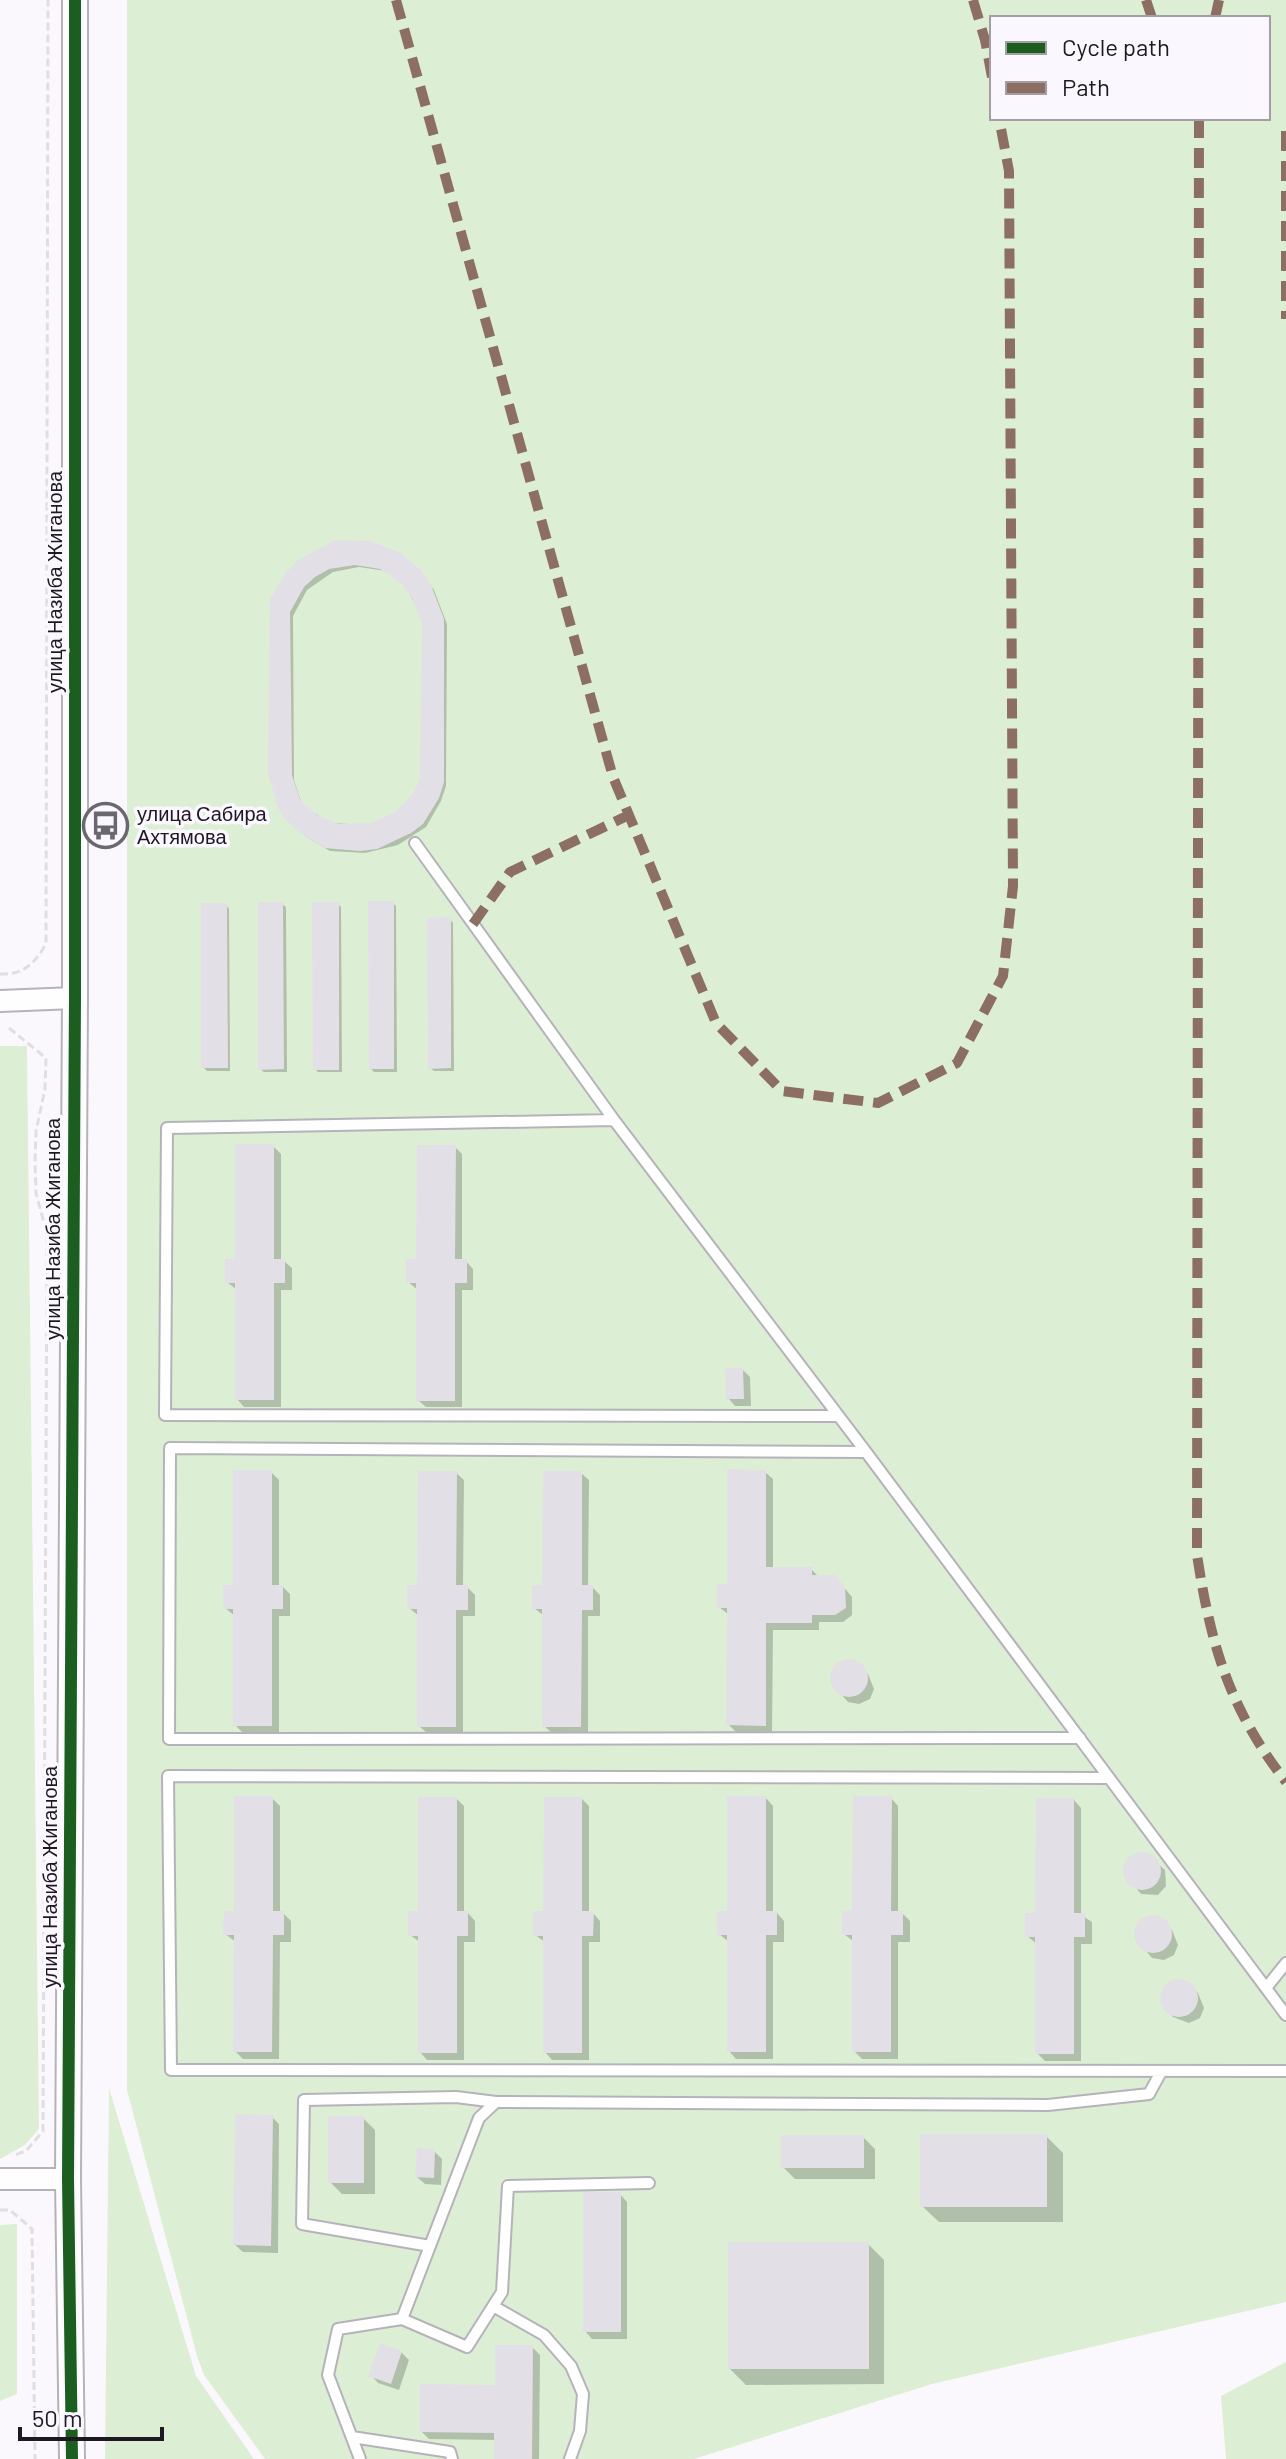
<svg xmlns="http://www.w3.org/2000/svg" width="1286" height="2459" viewBox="0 0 1286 2459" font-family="Barlow,sans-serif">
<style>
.green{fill:#dcefd4;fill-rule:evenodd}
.shadow{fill:#0003;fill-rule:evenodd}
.building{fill:#e3dfe7;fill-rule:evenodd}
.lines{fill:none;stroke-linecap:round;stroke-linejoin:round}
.service-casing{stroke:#b6b2ba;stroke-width:14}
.minor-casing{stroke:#b6b2ba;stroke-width:24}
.tertiary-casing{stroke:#b6b2ba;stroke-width:28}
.path{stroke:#e0dee0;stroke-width:3;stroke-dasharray:8 4;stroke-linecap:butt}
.service{stroke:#fefeff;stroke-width:10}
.minor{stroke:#fefeff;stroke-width:20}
.tertiary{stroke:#fefeff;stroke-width:24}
.quiet{stroke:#8d6e63;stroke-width:10;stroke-dasharray:20 10;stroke-linecap:butt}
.cycleway-casing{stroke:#fbf7fe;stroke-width:17}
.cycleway{stroke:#1b5e20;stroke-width:12}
.labels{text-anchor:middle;stroke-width:7;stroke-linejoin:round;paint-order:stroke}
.street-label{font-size:20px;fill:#1e1823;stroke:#fbf7fe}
.poi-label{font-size:20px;fill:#1e1823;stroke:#fbf7fe;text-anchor:start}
</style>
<rect width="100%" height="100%" fill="#fbf8fd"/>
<path class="green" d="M127,0H1286V2302L932,2384L694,2459H265L204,2375L197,2356L127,2090ZM992,18H1268V118H992Z
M0,1046H27L39,2129L25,2145L0,2159Z
M109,2088L196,2376L254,2459H105Z
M17,2224V2394L0,2401V2225Z
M1286,2362V2459H1226L1221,2396Z"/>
<path class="shadow" d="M336,542L424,576L434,590L447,624L446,786L441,801L426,827L398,845L365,853L330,851L305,836L287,818L272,600ZM359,567L386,571L405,585L424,622L421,785L398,813L371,825L330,823L302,805L294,780L293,616L307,590L333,572Z
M393,903L396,906L397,1072H374L371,1069Z
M282,904L286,907L287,1072H264L260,1069Z
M338,904L341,907L342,1072H318L315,1069Z
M226,905L229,909L230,1071H207L203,1067Z
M450,919L453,923L454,1071H434L430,1068Z
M273,1146L281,1154V1261H284L292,1268V1290H281V1407H244L237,1399V1290L227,1282L237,1261Z
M455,1147L462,1154V1261H466L473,1269V1290H462V1407H426L418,1400V1290L408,1282Z
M743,1370L750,1377L751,1406H735L728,1398Z
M271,1472L279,1480V1587H283L290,1594V1616H279V1733H243L235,1725V1616L225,1608L235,1587Z
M765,1472L773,1479V1569H811L819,1577L842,1585L852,1597V1615L843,1622H819V1630H773L772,1732H736L728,1724L729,1615L719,1607L729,1586Z
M456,1473L464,1480L463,1587H467L475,1595V1616H463V1733H427L419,1726V1616L409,1608L419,1587Z
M581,1473L589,1480L588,1587H592L600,1595V1616H588V1733H552L544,1726V1616L534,1608L544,1587Z
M844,1662L860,1666L868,1674L874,1689L870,1699L859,1704L848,1702L832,1684L836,1667Z
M272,1798L280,1806V1913H283L291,1921V1942H280L279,2059H243L235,2051L236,1942L225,1934L236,1913Z
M766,1798L773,1806V1913H777L784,1921V1942H773V2059H736L729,2051V1942L719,1934L729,1913Z
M891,1798L898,1806V1913H902L910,1921V1942H898V2059H862L854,2051V1942L844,1934L854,1913Z
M457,1799L464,1806V1913H468L475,1921V1942H464V2060H427L420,2052V1942L410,1935L420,1913Z
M582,1799L589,1806V1913H593L600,1921V1942H589V2060H552L545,2052V1942L535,1935L545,1913Z
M1074,1800L1081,1808V1915L1092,1922V1944H1081V2061H1045L1037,2053V1944L1027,1936L1037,1915Z
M1138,1854L1148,1855L1165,1870L1166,1886L1158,1895L1141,1894L1125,1876L1126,1864Z
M1149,1918L1164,1922L1172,1930L1178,1945L1174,1955L1164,1960L1152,1958L1136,1939L1140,1923Z
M1180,1981L1190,1985L1198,1993L1204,2008L1200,2018L1189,2023L1173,2017L1165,2008L1162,1997L1166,1987Z
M272,2117L279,2124L278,2253L243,2252L235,2245Z
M363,2118L375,2130V2194H342L330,2182Z
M1046,2136L1063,2153V2222H939L922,2206Z
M863,2137L875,2149V2179H795L783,2167Z
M434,2151L442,2159L441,2185L425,2184L417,2177Z
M620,2194L627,2202V2339H592L585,2331Z
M868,2244L884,2260V2384L746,2385L730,2369Z
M532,2347L540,2355L539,2459H496V2440L429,2439L422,2432L496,2387Z
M401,2352L409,2360L399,2390L378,2383L371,2375Z"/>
<path class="building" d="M335,540L370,541L399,552L421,570L431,585L444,619V782L439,798L423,824L411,833L377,849L360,851L325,848L300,833L285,819L278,808L268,774L270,599L285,574L298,560ZM355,565L380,569L402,584L412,598L422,623L420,779L414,792L396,812L371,823L339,824L317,815L300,800L292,775L290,612L304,587L315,577L329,569Z
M368,901H394V1069H369Z
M258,902H283L284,1069L258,1070Z
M312,902H339V1070H313Z
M201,903H227L228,1068H201Z
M451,917V1068L428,1069L427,918Z
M235,1144H274V1259H285V1283H274V1400H235V1283H225V1259H235Z
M417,1145H456L455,1259H467V1283H455V1401H416V1283H406V1259H416Z
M725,1368H743L744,1399H726Z
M727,1469L766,1470V1567H812V1575H835L845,1587L846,1608L835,1615H812V1623H766V1726L726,1725L727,1608H717V1584H727Z
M233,1470H272V1585H283V1609H272V1726H233V1609H223V1585H233Z
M418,1471H457L456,1585H468V1610H456V1727H417V1609H407V1585H417Z
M543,1471H582V1585H593V1610H582L581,1727H542V1609H532V1585H542Z
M830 1678a19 19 0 1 1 38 0a19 19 0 1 1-38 0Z
M234,1796H273V1911H284V1935H273L272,2052H233L234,1935H223L224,1911H234Z
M727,1796H766V1911H777V1935H766V2052H727V1935H717V1911H727Z
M853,1796H892L891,1911H903V1935H891V2052H852V1935H842V1911H852Z
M418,1797H457V1911H468V1936H457V2053H418V1936H408V1911H418Z
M544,1797H582V1911H594L593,1936H582V2053H543V1936H533V1911H543Z
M1036,1798H1074V1913H1085V1937H1074V2054H1035V1937H1025V1913H1035Z
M1123 1871a19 19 0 1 1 38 0a19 19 0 1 1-38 0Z
M1134 1934a19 19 0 1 1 38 0a19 19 0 1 1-38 0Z
M1160 1998a19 19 0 1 1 38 0a19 19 0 1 1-38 0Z
M235,2114L273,2115L271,2246L233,2245Z
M328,2116H364V2183H328Z
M920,2134H1047V2207H920Z
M781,2135H864V2168H781Z
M417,2148L435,2149L434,2178L415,2177Z
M583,2192H621V2332H583Z
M728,2242H869V2369H728Z
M380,2343L402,2351L391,2384L368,2376Z
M495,2345H533L532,2459H494V2433L420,2432V2384L495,2385Z"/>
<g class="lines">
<defs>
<path id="service" d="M415,843L614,1120L866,1452L1286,2015
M614,1120L167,1128L165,1415L836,1416
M866,1452L170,1448L169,1739L1080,1738
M1107,1778L168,1776L171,2070L1286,2071
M1266,1988L1286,1963
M430,2246L302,2224L304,2100L456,2097L496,2102
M493,2306L544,2335L571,2366L583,2394L580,2431L570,2459
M402,2319L467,2347L502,2292L508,2186L649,2183
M352,2437L450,2452L452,2459
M360,2459L328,2375L338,2329L402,2319L479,2118L496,2102L1048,2105L1149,2094L1161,2072"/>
<path id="minor" d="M0,1001L75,998
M0,2179H68"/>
<path id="tertiary" d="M72,2459L68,2179L75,998V0"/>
</defs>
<use href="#service" class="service-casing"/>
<use href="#minor" class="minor-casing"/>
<use href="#tertiary" class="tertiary-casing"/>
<path class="path" d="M0,974C24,975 35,963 46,944L48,0
M9,1028L46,1058L45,1089L36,1131L35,1162L36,1193L47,1234L43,2131L26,2151L12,2156
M0,2210H10L32,2229L35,2459"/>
<use href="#service" class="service"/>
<use href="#minor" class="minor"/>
<use href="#tertiary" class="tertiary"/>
<path class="quiet" d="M396,0L613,777L716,1023L782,1091L878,1103L957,1063L1003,976L1013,886L1009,171L999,118
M973,0L985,40L992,77
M1146,0L1152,18
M1215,18L1219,0
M1199,118L1197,1555C1211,1646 1229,1708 1286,1782
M1286,131V319
M473,924L510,872L629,815"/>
<defs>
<path id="cycleway" d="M72,2459L68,2179L75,998V0"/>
</defs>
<use href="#cycleway" class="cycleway-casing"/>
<use href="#cycleway" class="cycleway"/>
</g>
<defs>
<symbol id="bus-ring" viewBox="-11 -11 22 22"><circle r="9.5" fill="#fbf7fe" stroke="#6b666f" stroke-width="1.5"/><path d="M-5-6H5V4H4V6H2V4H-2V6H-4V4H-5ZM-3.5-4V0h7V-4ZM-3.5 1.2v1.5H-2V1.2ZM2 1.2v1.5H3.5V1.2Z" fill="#6b666f"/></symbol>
</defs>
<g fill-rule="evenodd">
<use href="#bus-ring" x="80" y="800" width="51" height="51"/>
</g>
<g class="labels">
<g class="street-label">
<text transform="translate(55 582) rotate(-90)" y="7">улица Назиба Жиганова</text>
<text transform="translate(53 1229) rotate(-90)" y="7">улица Назиба Жиганова</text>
<text transform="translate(50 1877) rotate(-90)" y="7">улица Назиба Жиганова</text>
</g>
<g class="poi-label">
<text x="137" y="821">улица Сабира<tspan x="137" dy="23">Ахтямова</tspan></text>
</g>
</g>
<rect x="990" y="16" width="280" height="104" fill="#fbf7fe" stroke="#a39ea6" stroke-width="2"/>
<rect x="1006" y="42" width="40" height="12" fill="#1b5e20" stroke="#a39ea6" stroke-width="2"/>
<text x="1062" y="56" font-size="24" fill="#1e1823">Cycle path</text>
<rect x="1006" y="82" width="40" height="12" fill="#8d6e63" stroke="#a39ea6" stroke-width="2"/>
<text x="1062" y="96" font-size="24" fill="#1e1823">Path</text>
<path d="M20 2427v12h142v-12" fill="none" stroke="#1e1823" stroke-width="4"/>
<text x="32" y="2427" font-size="24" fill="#1e1823" stroke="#fbf7fe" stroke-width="6" paint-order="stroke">50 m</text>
</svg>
